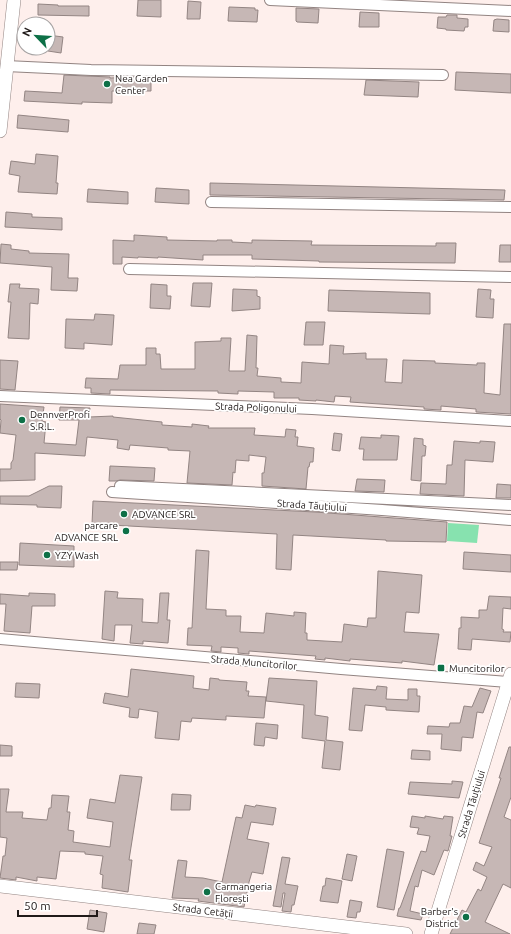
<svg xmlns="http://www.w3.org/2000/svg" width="511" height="934" viewBox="0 0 511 934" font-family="Ubuntu,sans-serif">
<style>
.green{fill:#87e2af}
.building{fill:#c6b7b5;stroke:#938583}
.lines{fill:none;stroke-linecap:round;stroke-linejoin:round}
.minor-casing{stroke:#928482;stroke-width:12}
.major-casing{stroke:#928482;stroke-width:14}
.minor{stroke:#fff;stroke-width:10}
.major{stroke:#fff;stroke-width:13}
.poi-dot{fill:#0d7047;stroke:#fff;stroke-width:1.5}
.labels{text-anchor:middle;stroke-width:3.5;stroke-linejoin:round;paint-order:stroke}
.poi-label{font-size:10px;fill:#201a19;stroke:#fff;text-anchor:start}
.street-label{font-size:10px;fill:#201a19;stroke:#fff}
</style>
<rect width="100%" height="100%" fill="#feefec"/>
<path class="green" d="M448,523L479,525L477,543L447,541Z"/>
<path class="building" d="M138,0H161V17L137,16Z
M188,1L201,2L200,19H187Z
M38,4L58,5V6H89V16L38,15Z
M229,7L255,8V10H258L257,22L228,21Z
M296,8L319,9L318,23L297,22L296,21Z
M360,12L379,13V27H359Z
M447,15H457V18L468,19V27H465L464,31L446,30V29L437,28L438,17H446Z
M497,19L509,20V32L493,31L494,20Z
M48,35L63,37L61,53L48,51Z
M456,72L511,74V93L455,90Z
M64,75L110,77V78L135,77V80L151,79V91H112V103L82,102V104L24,101L25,91L62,93Z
M366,80L419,82L418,97L364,95Z
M18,115L69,120L68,132L17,128Z
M36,154L58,156L56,183H58L57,194L18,192L20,176L9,174L11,161L35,164Z
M210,183L505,190L504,200L210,195Z
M156,188L189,190V204L155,202Z
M88,189L128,192V204L87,202Z
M6,212L32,214V217L62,218V230L5,227Z
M134,235L167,237V240L217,241V240H232V242L252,243V240L312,241L311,245L436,246V243H456L455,263L319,262V261L252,259V255H203V260L158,257V258L138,257V258L122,257V264H113V240L134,241Z
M1,244L11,245V249L29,251V253L69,254L68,278H78L77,291L51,290L52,267L0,263Z
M500,245H511V262H499Z
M193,283H212L210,307L191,306Z
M10,284H20L19,288L39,289L38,304L30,303L29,339L8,338L11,302H8Z
M151,284L167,285V296H171L170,309L150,308Z
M233,289L257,290V296L260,297V309L232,311Z
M478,289L491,290L490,299H494L493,318L476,317Z
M329,290L430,293V314L328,311Z
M95,314L114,315L112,345L84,343V349L65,348L66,319L94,320Z
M306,322H325L323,345H304Z
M504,324H511V414L476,412V409L441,406V410L424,409V407L350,402L351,397L335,396L334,402L316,400V401L299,400V398H274V392L238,391V394L218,393V391L110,390V394L91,393V388H85L86,378L118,379L120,365H146V348H156V354H160L161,369H195V342L221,341V338H231L229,371H245L247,335L257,336L256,368H258L257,376L281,378V382L301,383L302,362L329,364L330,345L344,346L343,354L366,353V359H387L385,382L402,383L403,360L435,361V363L477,365V363H485L484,393L500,395Z
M0,360L18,361L15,390L0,389Z
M0,404L44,407L42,421L46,422L44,443L76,445L79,420H59L60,407L90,408L89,417L113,416V417L162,422V425L192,427V424L209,426L208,428H255L254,435L285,437L286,429L296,430L295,437H298L297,446L314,448L313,462H310L309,467H308L306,489L262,486V473H264L266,457L249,455V461L236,460L235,473L233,472L232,485L187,483L190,451L168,450V448L130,445L129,450L117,448L118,440L87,437L85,456L35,453V480L0,481V469H11V463L13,460L16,435L0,433L1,420L0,419Z
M334,433L342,434L340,451L332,450Z
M381,435L399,436L397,460H363L364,449H359L361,437L381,438Z
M414,438L423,439V445L426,446L425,456H422L421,481L411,480Z
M454,441L480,443V441L495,442L493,462L465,460L464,496L420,494L421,483L446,484L447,465H452Z
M110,466L155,468L154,481L120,480L116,481H109Z
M357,479L385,480L384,492L355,491Z
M497,484L511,485V498H496Z
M49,486H62L61,508L37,507V505L0,504V496H29Z
M93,501L315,512L447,522L446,542L386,541V540L293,535L291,570L276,569L277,534L92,524Z
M20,543L74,546V567L19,565Z
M196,550L209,551L206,609L226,610V616H241L240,632L264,633L266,613L294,616V612L306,613L305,633H307V640L342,642L344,624L367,627L368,618H376L378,571L422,575L419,613L406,612L404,632L439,634L434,665L402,661V663L350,659V661L325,658V660L315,659L316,656L249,651V654L238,653V648L221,647V652L211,651L212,646L187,645L188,628H192Z
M464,552L511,555V572L463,569Z
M0,562H18L17,570H0Z
M105,591L118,592L117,598L143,599L142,622L158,623L160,593H169L167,620H170L168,643L143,641V644L130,643L132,625H115L114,641L102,639Z
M29,593L55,594V606H32L30,633L4,631L6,604H0V594L29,596Z
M489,596L511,597V609L503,608L502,629L504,630L503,632H511L510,642L472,639L471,650L458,649L459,628H461V617L479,618V610H487Z
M131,669L194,676L193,688L209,690L210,678L219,679V680L247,682L246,691H249L248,696L266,697L264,718L226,716V720L192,718L191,722L181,721L179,740L155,738L158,712L139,709L138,718L129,717L130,708L103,703L105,693L128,697Z
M269,678L317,681L315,715L328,717L326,740L343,742L340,770L322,768L325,741L302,738L304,705L266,701Z
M16,683L40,684L39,698L15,697Z
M377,686L387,687L386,699L408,700V689H417V696H420L419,712L386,710V707L365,705L362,731L349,730L353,688L376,690Z
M480,688L491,691L483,713L477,712L473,738L462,737L461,751L441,749L442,734H427L428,726L449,727L450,723H460L464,706L472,707Z
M256,723L278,725L277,739L265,737L264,746L254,745Z
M0,745L12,746V756H0Z
M509,747H511V797L504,817L511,820V888L503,884L485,922L510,934H450L462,910L466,912L467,910L478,889L481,891L487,877L473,870L476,862L484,866L492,847L479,843L501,778H499Z
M412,750L430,751V760L411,759Z
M120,775L142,777L129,860H132L128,892L102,888L103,875L100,874L103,856L85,854V852L60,851L56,879L37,877V881L16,877V880L0,878L3,856H5L7,838L0,837V789H9L6,812H23L22,818L47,820L49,808H51L52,795L69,796L67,812H70L68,830L74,831L73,842L110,847L113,822L87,818L90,799L115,803Z
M452,781L463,782L459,798L408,794L410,782L452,784Z
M172,794L191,795L190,810H171Z
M245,805L255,807L256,805L276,808L273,825L251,822L247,839L269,843L263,874L252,872L249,882L244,907L198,901L199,899L172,898L178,860L187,861L185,877L203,878L222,882L236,817L242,818Z
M412,816L425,818V816L443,819L444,816L453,817L450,836H452L448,851L444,850L434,875L422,870L418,887L415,886L410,911L423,914L421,920L397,916L399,908H400L421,851L426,852L430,836L417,834L419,828L410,827Z
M387,849L404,852L394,910L377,907Z
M347,854L357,856L352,881L342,879Z
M282,857L290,858L285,884L298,886L294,905H292L291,912L282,911L285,893H283L281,907L273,906Z
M326,878L342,881L338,903L320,901L323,886H325Z
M350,900L362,902L360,912H357L356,918L347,917Z
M90,910L107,913L104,932L87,929Z
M139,923L156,925L154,934H137Z"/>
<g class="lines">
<defs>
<path id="minor" d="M270,0L511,11
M6,66L91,70L443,75
M211,202L511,207
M129,269L511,277
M0,396L312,409L511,421
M120,486L511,505
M112,492L382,510L511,520
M0,639L341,669L508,682"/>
<path id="major" d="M0,131L14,0
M0,886L406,934
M431,934L511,674"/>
</defs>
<use href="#minor" class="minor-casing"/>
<use href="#major" class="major-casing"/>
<use href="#minor" class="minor"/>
<use href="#major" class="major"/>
</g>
<g class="poi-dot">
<circle cx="107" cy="84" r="4"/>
<circle cx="22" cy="420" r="4"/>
<circle cx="124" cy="514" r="4"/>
<circle cx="126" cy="531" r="4"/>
<circle cx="47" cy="555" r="4"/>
<rect x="437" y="664" width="8" height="8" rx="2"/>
<circle cx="207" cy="892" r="4"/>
<circle cx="466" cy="917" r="4"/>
</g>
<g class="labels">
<g class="poi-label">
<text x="115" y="82">Nea Garden<tspan x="115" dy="12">Center</tspan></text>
<text x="30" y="418">DennverProfi<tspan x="30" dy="12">S.R.L.</tspan></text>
<text x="132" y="518">ADVANCE SRL</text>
<text x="118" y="529" text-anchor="end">parcare<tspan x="118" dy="12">ADVANCE SRL</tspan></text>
<text x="55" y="559">YZY Wash</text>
<text x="449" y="672">Muncitorilor</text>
<text x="215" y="890">Carmangeria<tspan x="215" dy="12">Florești</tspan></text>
<text x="458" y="915" text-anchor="end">Barber's<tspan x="458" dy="12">District</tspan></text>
</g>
<g class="street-label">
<text transform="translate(256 407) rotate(2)" y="4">Strada Poligonului</text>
<text transform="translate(312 505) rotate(4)" y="4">Strada Tăuțiului</text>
<text transform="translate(254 662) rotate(5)" y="4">Strada Muncitorilor</text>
<text transform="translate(471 804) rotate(-73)" y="4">Strada Tăuțiului</text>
<text transform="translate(203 910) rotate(7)" y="4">Strada Cetății</text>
</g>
</g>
<g transform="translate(36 36) rotate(295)"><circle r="19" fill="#ffffff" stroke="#a6a3a3"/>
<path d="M0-3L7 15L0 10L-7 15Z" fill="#0d7047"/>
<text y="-6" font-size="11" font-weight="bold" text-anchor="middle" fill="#201a19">N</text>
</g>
<path d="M18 910v6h79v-6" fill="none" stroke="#201a19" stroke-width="2"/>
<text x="24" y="910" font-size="12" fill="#201a19" stroke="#ffffff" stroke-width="3" paint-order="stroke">50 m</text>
</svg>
